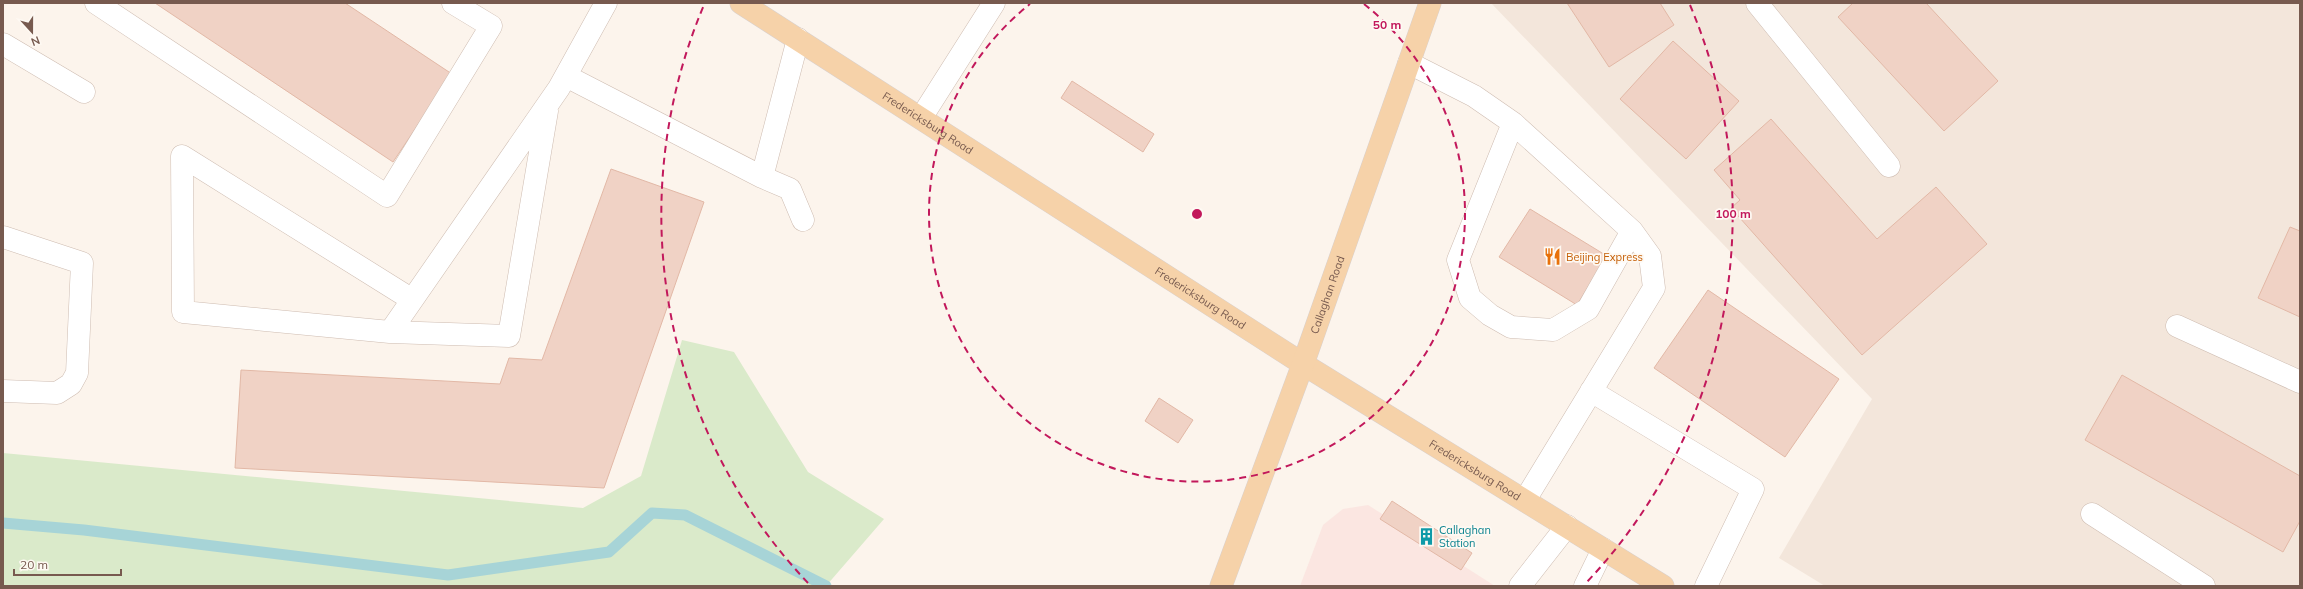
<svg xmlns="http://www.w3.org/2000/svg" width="2303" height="589" viewBox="0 0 2303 589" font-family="Mulish,sans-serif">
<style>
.residential{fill:#f3e6db}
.commercial{fill:#fbe6e1}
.green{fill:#daeaca}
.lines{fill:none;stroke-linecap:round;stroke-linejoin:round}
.stream{stroke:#a7d4d7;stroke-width:11}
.building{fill:#f0d2c5;stroke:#e2b8a6}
.minor-casing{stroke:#cebcb1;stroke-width:23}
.major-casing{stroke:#d9d1ce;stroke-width:23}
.minor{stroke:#fff;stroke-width:22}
.major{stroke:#f6d2a9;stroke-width:22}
.ring{fill:none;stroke:#c2185b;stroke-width:2;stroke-dasharray:7 5}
.labels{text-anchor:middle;stroke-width:3.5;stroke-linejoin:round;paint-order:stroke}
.street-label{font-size:11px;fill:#775a4f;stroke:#fef9f3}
.food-label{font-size:11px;fill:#c56008;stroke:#fef9f3;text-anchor:start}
.culture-label{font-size:11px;fill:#0d838f;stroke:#fef9f3;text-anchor:start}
.centre{fill:#c2185b;stroke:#fef9f3;stroke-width:2}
.ring-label{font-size:12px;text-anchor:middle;font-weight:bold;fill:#c2185b;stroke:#fef9f3;stroke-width:3.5;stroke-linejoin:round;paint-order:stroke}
</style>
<rect width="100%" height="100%" fill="#fcf4ec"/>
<path class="residential" d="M1491,3H2300V586H1825L1779,558L1872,399Z"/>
<path class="commercial" d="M1368,505L1495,586H1300L1323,525L1343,509Z"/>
<path class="green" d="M682,340L734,352L808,472L884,519L826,586H3V453L583,508L641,476Z"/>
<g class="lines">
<path class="stream" d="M3,523L84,530L448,575L609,552L652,513L685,515L826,586"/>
</g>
<path class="building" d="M155,3H345L452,74L393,162Z
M1567,3H1660L1674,25L1609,67Z
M1853,3H1926L1998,81L1944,131L1838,17Z
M1673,41L1739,101L1686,159L1620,99Z
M1072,81L1154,134L1143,152L1061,98Z
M1771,119L1877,239L1936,187L1987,244L1862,355L1731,208L1740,200L1714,170Z
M611,169L704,202L604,488L235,468L241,370L500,384L509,358L542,360Z
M1530,209L1607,256L1577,305L1499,257Z
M2290,227L2300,231V317L2258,298Z
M1708,290L1839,379L1785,457L1654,368Z
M2122,375L2300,476V521L2283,552L2085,440Z
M1159,398L1193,420L1178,443L1145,421Z
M1392,501L1472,553L1461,570L1380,519Z"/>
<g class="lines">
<defs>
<path id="minor" d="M96,3L387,196L491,26L453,3
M1757,3L1889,166
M798,39L762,177L790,189L803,220
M3,44L84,92
M1409,63L1474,96L1513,123L1632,231L1650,256L1654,288L1525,500
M566,76L762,177
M921,118L994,3
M1513,123L1458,260L1470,298L1490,315L1511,327L1553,330L1588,309L1632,231
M3,237L82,263L77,373L71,384L57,393L3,391
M411,299L182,156L183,312L390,332L559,88L606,3
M2177,326L2300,382
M390,332L509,336L547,111
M1591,391L1753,489L1706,586
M2092,514L2204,586
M1520,586L1567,526
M1585,586L1603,549"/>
<g id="major">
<path id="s1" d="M741,3L1303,364L1663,586"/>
<path id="s2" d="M1221,586L1303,364L1430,3"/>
</g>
</defs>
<use href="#minor" class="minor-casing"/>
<use href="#major" class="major-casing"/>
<use href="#minor" class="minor"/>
<use href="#major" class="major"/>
</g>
<g class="ring">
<path d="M1364 4A268 268 0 1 1 1030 4"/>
<path d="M808 583A536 536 0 0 1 704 5M1690 5A536 536 0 0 1 1586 583"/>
</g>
<defs>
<symbol id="restaurant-bare" viewBox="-9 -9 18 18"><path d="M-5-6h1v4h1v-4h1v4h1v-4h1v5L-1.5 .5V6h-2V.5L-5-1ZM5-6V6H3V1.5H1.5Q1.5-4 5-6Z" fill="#e8710a" stroke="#fef9f3" stroke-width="2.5" paint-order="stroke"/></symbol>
<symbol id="building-bare" viewBox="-9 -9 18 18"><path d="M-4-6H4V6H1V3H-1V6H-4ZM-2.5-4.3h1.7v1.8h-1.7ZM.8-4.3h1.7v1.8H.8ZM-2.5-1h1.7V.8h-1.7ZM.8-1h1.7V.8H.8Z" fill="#0f9aa8" stroke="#fef9f3" stroke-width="2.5" paint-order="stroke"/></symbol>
</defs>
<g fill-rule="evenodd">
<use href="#restaurant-bare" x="1540" y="244" width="25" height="25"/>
<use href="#building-bare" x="1414" y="524" width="25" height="25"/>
</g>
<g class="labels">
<g class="street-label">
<text dy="4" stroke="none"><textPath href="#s1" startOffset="222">Fredericksburg Road</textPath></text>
<text dy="4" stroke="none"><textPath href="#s2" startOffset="310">Callaghan Road</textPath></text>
<text dy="4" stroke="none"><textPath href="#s1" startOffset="546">Fredericksburg Road</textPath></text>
<text dy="4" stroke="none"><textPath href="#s1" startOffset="870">Fredericksburg Road</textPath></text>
</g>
<g class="food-label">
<text x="1566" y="261">Beijing Express</text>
</g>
<g class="culture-label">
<text x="1439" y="534">Callaghan<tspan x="1439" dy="13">Station</tspan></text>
</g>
</g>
<circle cx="1197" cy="214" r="6" class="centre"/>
<g class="ring-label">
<text x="1387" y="29">50 m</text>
<text x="1733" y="218">100 m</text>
</g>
<rect width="2303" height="589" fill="none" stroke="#775a4f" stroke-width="8"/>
<g transform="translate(32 32) rotate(159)" stroke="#fef9f3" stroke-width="3" paint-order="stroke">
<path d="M0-3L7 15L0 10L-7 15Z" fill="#775a4f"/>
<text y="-6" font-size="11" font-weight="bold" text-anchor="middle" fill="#775a4f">N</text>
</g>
<path d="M14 569v6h107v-6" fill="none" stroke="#775a4f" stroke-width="2"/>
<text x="20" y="569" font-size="12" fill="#775a4f" stroke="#fef9f3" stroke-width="3" paint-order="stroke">20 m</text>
</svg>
